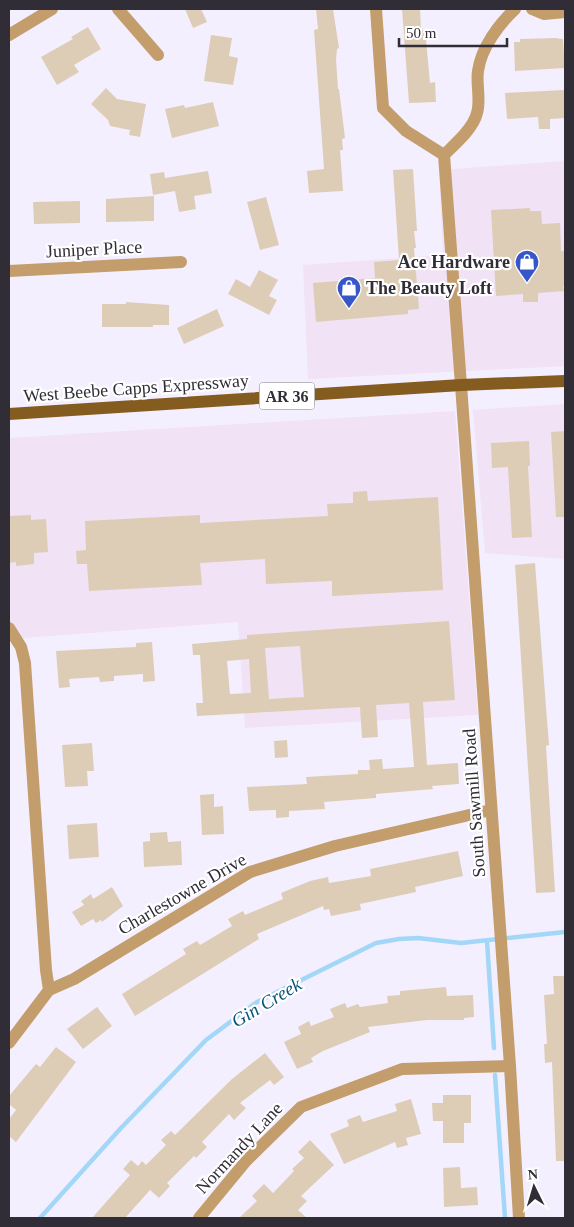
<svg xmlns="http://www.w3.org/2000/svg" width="574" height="1227" viewBox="0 0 574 1227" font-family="'Times New Roman',serif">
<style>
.commercial{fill:#f1e2f5}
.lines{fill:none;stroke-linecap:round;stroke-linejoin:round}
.stream{stroke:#a3d7f8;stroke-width:4.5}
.building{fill:#ddcdb7;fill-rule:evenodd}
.minor{stroke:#c39d6b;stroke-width:12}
.tertiary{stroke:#c39d6b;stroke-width:12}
.primary{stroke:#845c20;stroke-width:12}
.labels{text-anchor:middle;stroke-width:4.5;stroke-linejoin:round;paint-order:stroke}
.shield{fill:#fff;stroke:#6e6c73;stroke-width:1}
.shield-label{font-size:16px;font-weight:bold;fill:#302d37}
.street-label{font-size:18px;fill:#302d37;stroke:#fff}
.poi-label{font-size:18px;font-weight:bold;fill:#302d37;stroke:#fff;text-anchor:end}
.water-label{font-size:19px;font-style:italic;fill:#045376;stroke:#fff}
</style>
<rect width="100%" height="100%" fill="#f4effe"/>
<path class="commercial" d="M565,161V366L308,379L303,265L443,255L439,170Z
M565,404V559L485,553L473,410Z
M455,411L478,715L245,728L238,622L9,639V438Z"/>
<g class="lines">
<path class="stream" d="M487,941L494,1048
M495,1075L505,1218
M40,1218L121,1128L206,1040L257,1002L376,943L399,939L418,938L461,943L565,932"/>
</g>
<path class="building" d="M185,9H201L207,22L193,28Z
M316,9H333L339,48L337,49L336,59L338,89H339L345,138L342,139L343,150H340L343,191L309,193L307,171L324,169L314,30L318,29Z
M402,9H420L421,30L425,29L430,83L435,82L436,102L409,103Z
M88,27L101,49L74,65L79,72L57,85L41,57L73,39L71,37Z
M211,35L232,38L229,56L238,58L233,85L204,81Z
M555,38L563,39L565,68L515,71L514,42H520V39Z
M106,88L117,99L146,104L140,137L129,135L130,130L110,126L108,120L91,104Z
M565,90V118L550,119V129H539L538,117L507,119L505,93Z
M213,102L219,126L172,138L165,109L184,105L185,108Z
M413,169L417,231H414L416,248H414L419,309L408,310V314L316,322L313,283L375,278L374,262L399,260L393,170Z
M208,171L212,193L194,196L196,209L179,212L175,191L153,195L150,174L164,172L165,178Z
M154,196V221L106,222V199Z
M266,197L279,245L260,250L247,202Z
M80,201V223L34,224L33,202Z
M530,208V211H541L542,224L560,223L561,251H565V286H563L564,291L538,293V302H523V294L496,296L491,210Z
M259,270L278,280L269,296L277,300L269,315L228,294L236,279L250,287Z
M126,302L169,305V325H153V327H102V304H126Z
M217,309L224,326L184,344L177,328Z
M565,431V517H556L551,432Z
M529,441L530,466H528L532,537L512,538L508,467L492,468L491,443Z
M367,491L368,501L438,497L443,590L332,596V581L266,584L265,559L200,563L202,585L89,591L87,564H77L76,551L86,550L85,521L200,515V523L328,516L327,504L353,503V492Z
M31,515V520L46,519L48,552L34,553V564L16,566V562L9,563V516Z
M535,563L546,707L549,745L546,746L555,892L536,893L515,565Z
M449,621L455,700L423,702L427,765L458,763L459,784L432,786L433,789L376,794V798L324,802L325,809L289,811V817L276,818V810L249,811L247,787L307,784L306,777L358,774V770H370L369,760L382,759L383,769L414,767L409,703L376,705L378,737L362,738L360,707L197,716L196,703H203L200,655H193L192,644L247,639V635ZM300,646L304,697L269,699L265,648ZM249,659L251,693L230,694L227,661Z
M152,642L155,681L143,682V674L114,676V681L100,682L99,677L69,679L70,687L59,688L56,651L136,647V643Z
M287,740L288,757L275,758L274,741Z
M92,743L94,771H87L88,786L65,787L62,745Z
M214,794V807L223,806L224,834L202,835L200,795Z
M97,823L99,857L69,859L67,825Z
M167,832L168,842L181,841L182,865L144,867L143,842L150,841V833Z
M458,851L463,876L415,887L416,892L360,904L361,910L331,916L329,909L324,910L323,906L257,934L259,939L135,1016L122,994L186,954L183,949L197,941L200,945L232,926L228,919L243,911L245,915L283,899L281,893L310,881L328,877L329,883L371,876L370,869Z
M112,887L123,906L102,922L101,920L96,923L93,919L81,926L72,912L84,905L81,901L91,894L93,899Z
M553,976H565V1161H556L552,1062L545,1063L544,1044H547L544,995L554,994Z
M446,987L447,996L473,995L474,1017L464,1018V1020H427L368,1027L370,1032L323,1051L311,1058L313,1062L297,1069L284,1042L301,1034L298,1027L309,1021L311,1026L334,1017L330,1009L345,1003L347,1008L358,1004L360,1007L388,1003L387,996L400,995V991Z
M97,1007L112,1026L83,1049L67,1029Z
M56,1047L76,1062L16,1142L9,1136V1119L16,1110L9,1104V1096L36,1064L40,1067Z
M265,1053L284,1077L274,1085L270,1080L240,1103L246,1108L234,1120L229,1114L202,1142L207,1147L196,1158L194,1156L167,1183L170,1186L159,1198L150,1190L125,1218H92L130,1175L123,1169L131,1160L138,1166L142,1161L146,1165L166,1145L161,1140L171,1131L175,1135L232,1079Z
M443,1095H471V1123H464V1143H443V1121H433L432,1103H443Z
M411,1099L421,1134L406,1138L408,1145L397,1148L395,1142L344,1164L330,1134L349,1126L347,1120L360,1115L363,1122L397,1111L395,1104Z
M310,1140L334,1165L301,1196L307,1201L298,1210L307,1218H239L257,1201L252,1196L264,1184L273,1193L294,1171L292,1169L304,1158L298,1152Z
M460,1167L461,1188L477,1187L478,1205L444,1207L443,1168Z"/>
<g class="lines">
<path class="minor" d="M118,9L158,55
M376,9L383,108L406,131L444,155L461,385
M532,9L544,14L565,12
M9,35L52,9
M444,155C455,144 473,129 477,113C481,100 476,84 478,71C481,48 499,24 515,9
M9,271L181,262
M9,628L21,647L25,663L46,970L49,990
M9,1043L49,990L74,979L250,872L335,846L491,810
M199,1218L246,1161L301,1107L402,1069L510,1066"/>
<path class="tertiary" d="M461,385L510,1066L519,1218"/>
<path class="primary" d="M9,414L461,385L565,381"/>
</g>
<defs>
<symbol id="shop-pin" viewBox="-11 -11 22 30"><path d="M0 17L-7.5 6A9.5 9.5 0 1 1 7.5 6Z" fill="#3756c8" stroke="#fff"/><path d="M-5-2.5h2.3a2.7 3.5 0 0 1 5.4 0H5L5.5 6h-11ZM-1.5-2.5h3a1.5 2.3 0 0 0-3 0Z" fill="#fff"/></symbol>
</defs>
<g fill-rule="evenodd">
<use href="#shop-pin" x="513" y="248" width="28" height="38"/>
<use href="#shop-pin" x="335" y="274" width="28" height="38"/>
</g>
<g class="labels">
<rect class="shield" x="259.5" y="382.5" width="55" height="27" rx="4"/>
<g class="shield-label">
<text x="287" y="402">AR 36</text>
</g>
<g class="street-label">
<text transform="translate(94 249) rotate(-3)" y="6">Juniper Place</text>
<text transform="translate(136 388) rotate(-4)" y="6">West Beebe Capps Expressway</text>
<text transform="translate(474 803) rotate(-94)" y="6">South Sawmill Road</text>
<text transform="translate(182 894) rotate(-30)" y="6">Charlestowne Drive</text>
<text transform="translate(239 1148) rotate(-47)" y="6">Normandy Lane</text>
</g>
<g class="poi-label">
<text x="510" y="268">Ace Hardware</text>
<text x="366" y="294" text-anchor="start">The Beauty Loft</text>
</g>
<g class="water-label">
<text transform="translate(266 1002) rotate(-31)" y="7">Gin Creek</text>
</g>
</g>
<rect width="574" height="1227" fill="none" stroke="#302d37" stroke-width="20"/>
<g transform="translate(534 1187) rotate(355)" stroke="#ffffff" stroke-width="4" paint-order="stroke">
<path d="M0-4L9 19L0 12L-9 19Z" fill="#302d37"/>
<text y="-8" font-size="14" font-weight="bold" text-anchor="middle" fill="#302d37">N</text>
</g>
<path d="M399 38v8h108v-8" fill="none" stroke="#302d37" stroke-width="2.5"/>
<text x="406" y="38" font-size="15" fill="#302d37" stroke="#ffffff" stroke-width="4" paint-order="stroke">50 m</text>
</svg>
